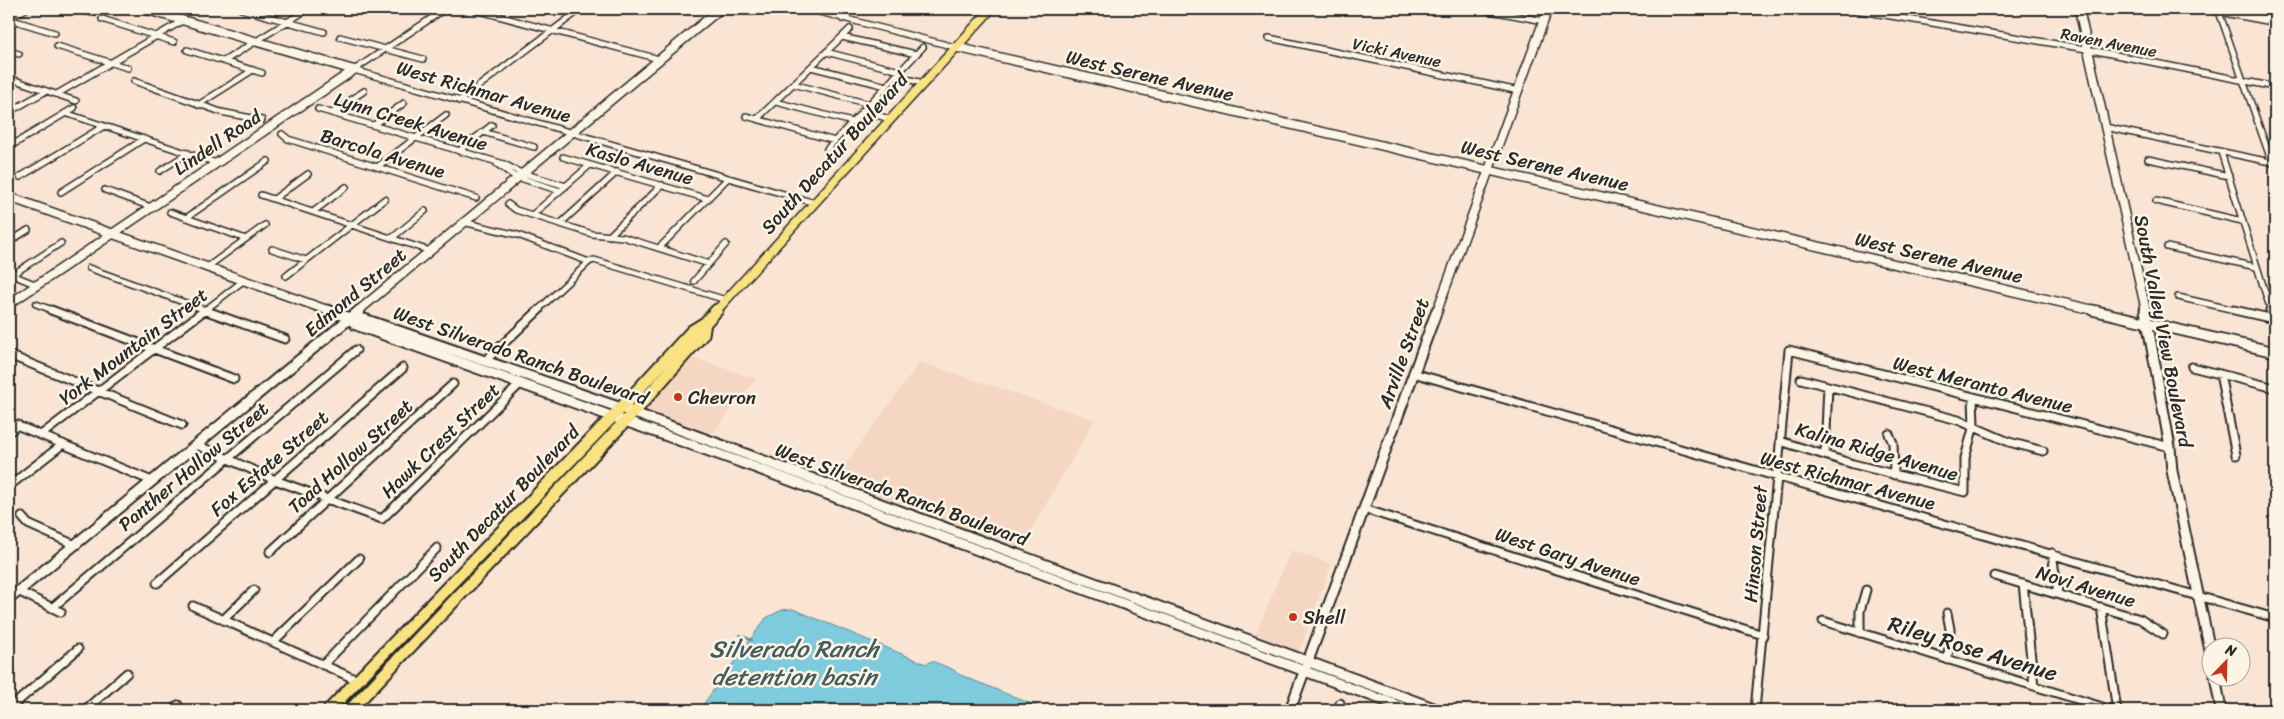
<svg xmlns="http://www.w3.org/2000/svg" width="2284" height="719" viewBox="0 0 2284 719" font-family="Sriracha,sans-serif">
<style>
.built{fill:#f4d6c3}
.water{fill:#7ecbdd;stroke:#5d8b96}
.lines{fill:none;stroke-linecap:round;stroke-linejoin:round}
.stream{stroke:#5d8b96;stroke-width:2}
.minor-far1-casing{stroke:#2b2b2b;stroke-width:8}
.minor-casing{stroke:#2b2b2b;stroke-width:11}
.tertiary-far1-casing{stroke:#2b2b2b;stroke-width:11}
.tertiary-casing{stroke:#2b2b2b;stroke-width:13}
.secondary-far1-casing{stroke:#2b2b2b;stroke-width:11}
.secondary-casing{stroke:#2b2b2b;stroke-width:13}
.primary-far1-casing{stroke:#2b2b2b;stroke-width:11}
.primary-casing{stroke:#2b2b2b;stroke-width:15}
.minor-far1{stroke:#fcf5e5;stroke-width:5}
.minor{stroke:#fcf5e5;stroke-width:7}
.tertiary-far1{stroke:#fcf5e5;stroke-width:8}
.tertiary{stroke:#fcf5e5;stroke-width:9}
.secondary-far1{stroke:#fcf5e5;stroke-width:8}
.secondary{stroke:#fcf5e5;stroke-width:9}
.primary-far1{stroke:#f8e281;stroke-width:8}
.primary{stroke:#f8e281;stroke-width:11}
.poi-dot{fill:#c8321e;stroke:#fcf5e5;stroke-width:2}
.labels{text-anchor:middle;stroke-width:5;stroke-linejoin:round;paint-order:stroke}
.far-street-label{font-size:16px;fill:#2b2b2b;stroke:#fcf5e5}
.street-label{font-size:19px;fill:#2b2b2b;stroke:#fcf5e5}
.poi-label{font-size:19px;fill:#2b2b2b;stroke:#fcf5e5;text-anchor:start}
.near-street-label{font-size:22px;fill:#2b2b2b;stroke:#fcf5e5}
.near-water-label{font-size:24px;font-style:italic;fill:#445b60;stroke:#fcf5e5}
</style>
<rect width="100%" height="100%" fill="#fae4d3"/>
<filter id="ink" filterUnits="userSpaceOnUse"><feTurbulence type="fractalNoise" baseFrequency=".02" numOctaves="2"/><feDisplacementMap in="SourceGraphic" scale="10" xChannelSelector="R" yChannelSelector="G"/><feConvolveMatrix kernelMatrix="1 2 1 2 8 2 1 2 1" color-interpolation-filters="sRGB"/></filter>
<g filter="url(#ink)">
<path class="built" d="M691,357L756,379L712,434L646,409Z
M920,362L1095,420L1019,550L834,480Z
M1291,550L1332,564L1299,651L1255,636Z"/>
<path class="water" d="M793,609L926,664L932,661L954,670L958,674L1046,710H699L766,618L782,610Z"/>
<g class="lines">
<path class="stream" d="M740,635L752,640"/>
<defs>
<path id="minor-far1" d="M77,9L92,13
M241,9L324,32
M472,9L659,59
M808,9L955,47
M1480,9L1544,21
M1849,9L2086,49L2275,87
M2218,9L2272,163
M9,18L26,9
M9,19L55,33
M102,19L174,42
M842,19L854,9
M340,37L423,59
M842,37L916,54
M1269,38L1519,91
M57,46L128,68
M187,50L262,73
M9,51L19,54
M826,52L900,71
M224,61L308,9
M811,67L886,86
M354,70L815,203
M354,70L445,9
M895,76L923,83
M9,78L76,101
M134,81L221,112L262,120
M793,84L869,104
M57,94L184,20
M459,101L581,9
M776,102L852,122
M198,105L253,70
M318,109L504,164L519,172L566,186
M862,111L890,119
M9,112L46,91
M65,113L217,163
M332,113L364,91
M746,116L835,141
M757,119L850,29
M374,125L404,103
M2105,127L2275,163
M483,132L534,147
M282,134L288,139L476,198
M9,147L74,108
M827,149L923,47
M459,151L492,125
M2221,152L2271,311
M563,157L708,199
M2148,159L2229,176
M497,164L514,176L560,191
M377,167L446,115
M160,171L188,153
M20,177L104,126
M105,190L151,207
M61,192L144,139
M261,195L430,251
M274,199L308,174
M2156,201L2242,221
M508,204L516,210L592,234L623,237L709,264
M170,212L246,239
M313,212L346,187
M532,215L590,165
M186,218L268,161
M463,222L518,235L589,262
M560,224L617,172
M609,236L662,185
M392,238L425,211
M9,242L28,230
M2167,247L2256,267
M659,248L728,178
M272,249L306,260
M89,268L208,311
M206,268L265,225
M10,274L37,285
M12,275L61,243
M286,276L385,199
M694,281L726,244
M2178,297L2239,311
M36,304L55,311
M204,311L243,281
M537,311L589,262L594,260L726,300"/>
<path id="minor" d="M51,310L234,379
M204,310L285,339
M2234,310L2274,319
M2270,310L2273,319
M9,355L182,425
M485,361L539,310
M2192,367L2275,388
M1413,373L2275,618
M2220,374L2236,455
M1801,379L1958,420L2009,442L2043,451
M9,422L152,481
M9,432L18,425
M1889,434L1893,443L1894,475
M41,435L205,310
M1780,441L1853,464L1965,492V458L1974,425L1973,398
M197,445L275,480L382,519L521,383
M1825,454L1828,386
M9,486L63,444
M1364,509L1763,635
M22,517L28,524L75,545
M270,552L453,384
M2052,553L2058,594
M1995,576L2140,619L2163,634
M157,583L403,368
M2023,584L2034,686
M18,591L61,612
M193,606L357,680
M2101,607L2117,710
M52,608L356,350
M1947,613L1950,629L1948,660
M223,620L254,590
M1823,621L2112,710
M1860,633V611L1866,590
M273,642L359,559
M323,665L437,548
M9,709L78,649
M85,710L127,673
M172,710L178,705
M1338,710L1340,703
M1755,710L1789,350L2170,447"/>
<path id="tertiary-far1" d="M144,9L354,70
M2211,9L2275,21
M955,47L2098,311
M9,304L354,70
M358,311L720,9
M1437,311L1548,9"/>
<path id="tertiary" d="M2092,310L2275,352
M9,599L360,310
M1290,710L1437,310"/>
<path id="secondary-far1" d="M2079,9L2146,311
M9,197L330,311"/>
<path id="secondary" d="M327,310L350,318L364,319L621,408L1439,710
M2145,310L2170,447L2172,471L2212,660
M350,318L356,325L751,466L1410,710
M2215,676L2221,710"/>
<path id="primary-far1" d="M716,311L991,9"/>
<path id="primary" d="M329,710L621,408L692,331L705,323L717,310
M350,710L634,412L703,334L705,323"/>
</defs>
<use href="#minor-far1" class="minor-far1-casing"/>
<use href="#minor" class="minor-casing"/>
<use href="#tertiary-far1" class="tertiary-far1-casing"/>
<use href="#tertiary" class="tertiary-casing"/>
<use href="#secondary-far1" class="secondary-far1-casing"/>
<use href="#secondary" class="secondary-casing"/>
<use href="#primary-far1" class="primary-far1-casing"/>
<use href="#primary" class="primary-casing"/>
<use href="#minor-far1" class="minor-far1"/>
<use href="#minor" class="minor"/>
<use href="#tertiary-far1" class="tertiary-far1"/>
<use href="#tertiary" class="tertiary"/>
<use href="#secondary-far1" class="secondary-far1"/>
<use href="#secondary" class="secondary"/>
<use href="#primary-far1" class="primary-far1"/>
<use href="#primary" class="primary"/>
</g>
</g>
<g class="poi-dot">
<circle cx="678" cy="397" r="5"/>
<circle cx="1293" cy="617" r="5"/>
</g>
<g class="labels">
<g class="far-street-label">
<text transform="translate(2109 42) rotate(11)" y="6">Raven Avenue</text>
<text transform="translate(1397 52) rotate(12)" y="6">Vicki Avenue</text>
</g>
<g class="street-label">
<text transform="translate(1150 75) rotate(13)" y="7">West Serene Avenue</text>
<text transform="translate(484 91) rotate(16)" y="7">West Richmar Avenue</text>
<text transform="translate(411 121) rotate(17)" y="7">Lynn Creek Avenue</text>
<text transform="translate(217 142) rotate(-34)" y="7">Lindell Road</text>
<text transform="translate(383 153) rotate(17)" y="7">Barcola Avenue</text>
<text transform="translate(834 153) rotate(-48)" y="7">South Decatur Boulevard</text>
<text transform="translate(640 163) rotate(16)" y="7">Kaslo Avenue</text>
<text transform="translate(1545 165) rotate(13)" y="7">West Serene Avenue</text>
<text transform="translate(1939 257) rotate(13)" y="7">West Serene Avenue</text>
<text transform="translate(355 292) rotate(-40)" y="7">Edmond Street</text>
<text transform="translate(2164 331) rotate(79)" y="7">South Valley View Boulevard</text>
<text transform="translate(133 346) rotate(-37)" y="7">York Mountain Street</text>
<text transform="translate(1403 353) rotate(-70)" y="7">Arville Street</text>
<text transform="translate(521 355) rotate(19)" y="7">West Silverado Ranch Boulevard</text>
<text transform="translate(1983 384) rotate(14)" y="7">West Meranto Avenue</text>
<text transform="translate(440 440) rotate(-44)" y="7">Hawk Crest Street</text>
<text transform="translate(1877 451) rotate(16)" y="7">Kalina Ridge Avenue</text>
<text transform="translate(350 456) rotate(-42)" y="7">Toad Hollow Street</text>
<text transform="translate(269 463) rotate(-41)" y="7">Fox Estate Street</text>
<text transform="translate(193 466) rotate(-40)" y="7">Panther Hollow Street</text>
<text transform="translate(1848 480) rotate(15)" y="7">West Richmar Avenue</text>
<text transform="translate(902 494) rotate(20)" y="7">West Silverado Ranch Boulevard</text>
<text transform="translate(503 503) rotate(-46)" y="7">South Decatur Boulevard</text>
<text transform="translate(1755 544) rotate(-85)" y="7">Hinson Street</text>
<text transform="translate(1568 556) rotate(18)" y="7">West Gary Avenue</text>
<text transform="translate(2086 586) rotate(17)" y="7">Novi Avenue</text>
</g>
<g class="poi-label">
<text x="688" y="404">Chevron</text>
<text x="1303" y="624">Shell</text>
</g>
<g class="near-street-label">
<text transform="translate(1973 648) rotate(17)" y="8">Riley Rose Avenue</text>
</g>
<g class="near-water-label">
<text x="794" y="657">Silverado Ranch<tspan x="794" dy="28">detention basin</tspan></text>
</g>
</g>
<rect width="2284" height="719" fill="none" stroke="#fcf5e5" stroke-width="30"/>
<rect x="15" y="15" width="2254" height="689" fill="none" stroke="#2b2b2b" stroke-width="2" filter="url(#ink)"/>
<g transform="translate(2226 662) rotate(23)"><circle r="24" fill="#fcf5e5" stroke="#a8a49b"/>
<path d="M0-4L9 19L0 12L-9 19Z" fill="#c8321e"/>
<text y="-8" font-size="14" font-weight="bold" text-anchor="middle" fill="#2b2b2b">N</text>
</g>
</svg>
